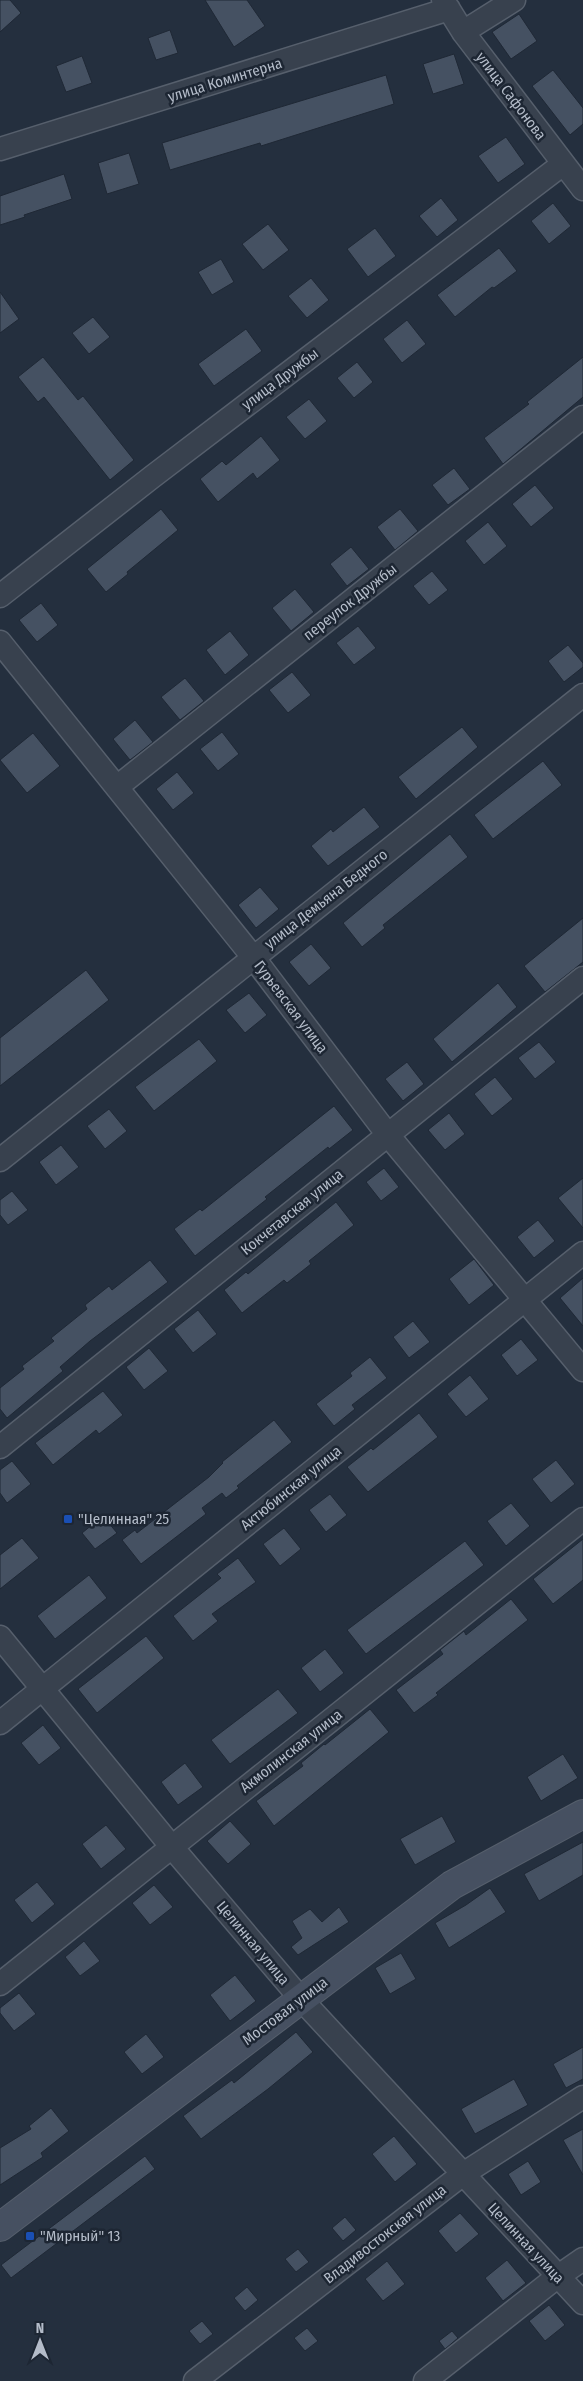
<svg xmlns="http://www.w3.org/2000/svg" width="583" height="2381" viewBox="0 0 583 2381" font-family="'Fira Sans Condensed',sans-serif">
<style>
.building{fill:#455162;stroke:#1f2835}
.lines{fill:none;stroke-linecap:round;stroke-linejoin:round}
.street-casing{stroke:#565f6c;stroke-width:25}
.secondary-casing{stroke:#565f6c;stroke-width:30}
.street{stroke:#38414e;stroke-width:22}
.secondary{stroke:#465061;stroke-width:28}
.transit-dot{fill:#1a4fb4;stroke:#1d2633;stroke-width:2}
.labels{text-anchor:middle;stroke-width:5;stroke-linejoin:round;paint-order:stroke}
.street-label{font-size:15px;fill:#b4bcc9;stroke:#1d2633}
.poi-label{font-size:15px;fill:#b4bcc9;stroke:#1d2633;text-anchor:start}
</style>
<rect width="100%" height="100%" fill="#242f3e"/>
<path class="building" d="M0,0H10L21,13L0,32Z
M205,0H247L265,26L234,47Z
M519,14L537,41L511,59L492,32Z
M170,30L178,53L156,60L148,38Z
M454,54L464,84L433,94L423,64Z
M82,56L92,83L66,92L56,66Z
M553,70L583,108V124L570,135L532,86Z
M386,75L394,104L261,146L260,143L170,170L162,143Z
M506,137L525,164L498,183L478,156Z
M129,153L139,184L107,194L98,163Z
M64,174L72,199L24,215L25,217L0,225V196Z
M441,198L458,220L437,237L419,216Z
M553,203L571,226L549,244L531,221Z
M268,224L289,250L263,270L242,244Z
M375,228L396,256L368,277L347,249Z
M499,248L517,271L494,288L492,287L455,317L437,295Z
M221,259L234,282L212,295L198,272Z
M311,278L329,300L307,318L288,296Z
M0,292L19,319L0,333Z
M93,317L110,337L89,354L72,333Z
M407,320L426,344L402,363L383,339Z
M246,329L262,351L214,386L198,364Z
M43,357L78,400L83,396L134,460L110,480L44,397L38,402L18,377Z
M583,357V397L503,464L484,438L529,404L527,402Z
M357,362L373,382L354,398L337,378Z
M309,399L327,421L305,439L286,417Z
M261,436L280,460L257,479L253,473L218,502L200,479L222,461L226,465Z
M454,468L470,489L448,505L432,485Z
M535,485L554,508L531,527L512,504Z
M161,509L178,530L127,572L128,574L106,592L87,569Z
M400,509L418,531L395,550L377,527Z
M488,522L507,546L484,565L465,541Z
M351,547L369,569L347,586L330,564Z
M432,571L448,590L429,605L413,586Z
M295,589L314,612L291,631L272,608Z
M41,603L58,625L37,642L19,620Z
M358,626L376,648L354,665L336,643Z
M230,631L249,655L225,675L206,650Z
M568,645L583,663V667L564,682L548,661Z
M292,672L311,695L288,713L269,690Z
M185,678L204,701L180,720L161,697Z
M135,720L153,742L130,760L113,739Z
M462,727L478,747L416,799L398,777Z
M222,732L239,754L218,771L200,749Z
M33,733L60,766L27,793L0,760Z
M543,761L562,785L493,839L474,815Z
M177,772L194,793L173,810L156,789Z
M364,807L380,827L328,866L311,846L331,829L333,832Z
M450,834L468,857L383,925L385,928L362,947L343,923Z
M260,887L279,909L256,928L238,905Z
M583,918V962L545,992L524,966Z
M311,944L331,968L309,986L289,962Z
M86,970L109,1000L0,1086V1038Z
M498,983L517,1007L452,1062L433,1039Z
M249,993L267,1015L245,1033L226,1010Z
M199,1039L217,1061L154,1111L135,1087Z
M539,1042L556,1062L535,1079L518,1058Z
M407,1062L424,1084L403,1101L385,1079Z
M495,1077L513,1099L492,1116L474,1094Z
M334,1106L353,1130L329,1149L328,1147L265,1197L267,1199L195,1256L174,1229L200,1209L202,1211Z
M109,1109L127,1131L105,1149L87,1126Z
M449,1113L465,1134L445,1150L428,1130Z
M61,1145L79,1167L56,1185L39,1162Z
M384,1168L399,1187L381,1201L366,1182Z
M583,1178V1228L558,1198Z
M12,1191L28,1210L8,1225L0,1215V1200Z
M336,1202L354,1225L309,1261L311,1264L287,1283L284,1280L242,1313L224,1290L246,1272L248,1274Z
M538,1220L555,1241L534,1258L517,1237Z
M474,1259L494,1285L469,1305L449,1279Z
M150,1260L168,1282L90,1341L60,1367L63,1371L7,1418L0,1409V1388L24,1369L22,1366L54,1341L51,1338L87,1309L85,1305L109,1286L112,1290Z
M583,1278V1326L560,1298Z
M198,1310L217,1334L193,1353L174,1329Z
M413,1321L430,1342L409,1358L393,1337Z
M521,1339L538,1360L517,1376L501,1355Z
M149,1348L168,1371L144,1390L126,1367Z
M370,1357L387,1378L352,1405L355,1409L334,1426L316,1404L352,1376L350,1373Z
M470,1375L489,1399L466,1417L447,1394Z
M103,1391L123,1415L99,1434L96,1430L53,1465L35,1443Z
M419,1413L438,1437L368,1492L347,1467L371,1448L373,1450Z
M274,1420L292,1442L237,1486L239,1488L226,1498L222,1493L202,1508L206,1514L141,1564L122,1540L135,1530L137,1533L209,1477L223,1463L222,1462Z
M556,1460L575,1484L551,1503L532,1479Z
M12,1461L31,1484L7,1503L0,1493V1470Z
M330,1494L347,1515L326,1532L309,1510Z
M511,1503L530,1526L506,1546L487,1521Z
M103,1516L117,1533L95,1549L82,1533Z
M284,1528L301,1549L280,1566L263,1544Z
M22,1538L39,1558L0,1589V1555Z
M583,1539V1580L553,1604L533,1579Z
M465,1541L484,1565L366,1654L347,1630Z
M238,1558L256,1582L212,1614L218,1621L193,1641L173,1616L221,1578L217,1574Z
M89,1575L107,1598L55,1639L37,1616Z
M511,1599L528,1620L436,1693L438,1695L414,1713L396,1690L443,1654L440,1650L464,1631L466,1635Z
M146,1636L164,1658L97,1713L78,1689Z
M325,1649L344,1673L320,1692L301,1668Z
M278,1689L298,1713L230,1764L211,1740Z
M370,1709L389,1732L274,1826L256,1801L303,1766L301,1763L324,1744L325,1745Z
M43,1725L61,1748L39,1765L21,1743Z
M563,1754L578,1778L541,1801L527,1777Z
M185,1763L203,1787L178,1805L161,1782Z
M442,1816L456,1842L415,1865L400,1839Z
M230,1821L251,1844L228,1864L207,1841Z
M106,1825L126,1849L101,1869L82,1844Z
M583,1842V1875L539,1901L524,1874Z
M37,1882L55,1904L32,1923L14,1900Z
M154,1885L173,1907L150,1925L132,1903Z
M490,1888L506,1912L449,1948L435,1923L466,1905Z
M339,1907L349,1922L298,1955L291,1947L302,1938L292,1921L310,1909L322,1922Z
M84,1941L100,1961L80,1976L65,1957Z
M401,1953L416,1979L390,1994L375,1968Z
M235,1975L256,2001L230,2021L210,1995Z
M19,1993L36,2014L14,2031L0,2013V2008Z
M296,2032L313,2052L268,2089L201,2139L183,2116L232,2080L234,2083Z
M146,2034L164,2057L142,2074L124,2052Z
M583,2047V2079L566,2088L553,2064Z
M514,2079L528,2105L475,2134L461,2109Z
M51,2108L69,2131L41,2153L43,2157L0,2185V2148L31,2129L29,2126Z
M583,2129V2175L563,2140Z
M394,2136L417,2164L395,2182L372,2154Z
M145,2156L155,2169L11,2278L1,2265Z
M528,2161L541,2182L521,2195L508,2174Z
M460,2213L479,2234L456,2253L438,2231Z
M345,2217L356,2230L343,2241L332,2228Z
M298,2249L309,2262L296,2272L285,2259Z
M507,2260L526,2283L503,2301L485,2278Z
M387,2261L405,2284L383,2301L365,2279Z
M247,2287L258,2300L245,2311L234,2298Z
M549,2305L565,2325L545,2341L529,2321Z
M202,2321L213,2334L200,2344L189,2331Z
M307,2328L318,2341L305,2351L294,2338Z
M452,2331L458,2338L445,2349L439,2341Z"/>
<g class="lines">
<defs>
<path id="street" d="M443,0L463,32L583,189
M463,32L514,0
M0,149L449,9
M0,596L152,477L563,164
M0,642L253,957L388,1135L583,1370
M117,787L583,417
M0,1160L583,695
M0,1447L583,978
M0,1637L171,1846L301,1999L583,2303
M0,1723L583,1253
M0,1984L583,1519
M195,2381L463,2174L583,2097
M425,2381L557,2277L583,2259"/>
<path id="secondary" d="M0,2227L452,1885L583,1814"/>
</defs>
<use href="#street" class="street-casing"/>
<use href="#secondary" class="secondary-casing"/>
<use href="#street" class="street"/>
<use href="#secondary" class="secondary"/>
</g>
<g class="transit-dot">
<rect x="63" y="1514" width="10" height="10" rx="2.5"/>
<rect x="25" y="2231" width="10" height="10" rx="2.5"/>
</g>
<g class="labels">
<g class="street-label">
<text transform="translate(225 80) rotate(-17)" y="5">улица Коминтерна</text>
<text transform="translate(511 96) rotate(53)" y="5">улица Сафонова</text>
<text transform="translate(280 379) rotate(-37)" y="5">улица Дружбы</text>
<text transform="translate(350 602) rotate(-38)" y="5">переулок Дружбы</text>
<text transform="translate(326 899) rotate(-38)" y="5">улица Демьяна Бедного</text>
<text transform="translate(291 1007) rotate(53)" y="5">Гурьевская улица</text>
<text transform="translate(292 1212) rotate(-39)" y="5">Кокчетавская улица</text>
<text transform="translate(291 1488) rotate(-39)" y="5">Актюбинская улица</text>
<text transform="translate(291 1751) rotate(-38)" y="5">Акмолинская улица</text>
<text transform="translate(253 1943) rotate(50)" y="5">Целинная улица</text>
<text transform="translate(285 2011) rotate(-37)" y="5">Мостовая улица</text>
<text transform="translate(385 2234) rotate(-38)" y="5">Владивостокская улица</text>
<text transform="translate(526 2243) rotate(47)" y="5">Целинная улица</text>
</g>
<g class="poi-label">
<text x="78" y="1524">"Целинная" 25</text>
<text x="40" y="2241">"Мирный" 13</text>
</g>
</g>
<g transform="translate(40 2341)" stroke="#1d2633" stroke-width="4" paint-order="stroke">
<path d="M0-4L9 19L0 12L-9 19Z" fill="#b4bcc9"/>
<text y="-8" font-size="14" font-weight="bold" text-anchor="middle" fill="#b4bcc9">N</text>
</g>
</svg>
